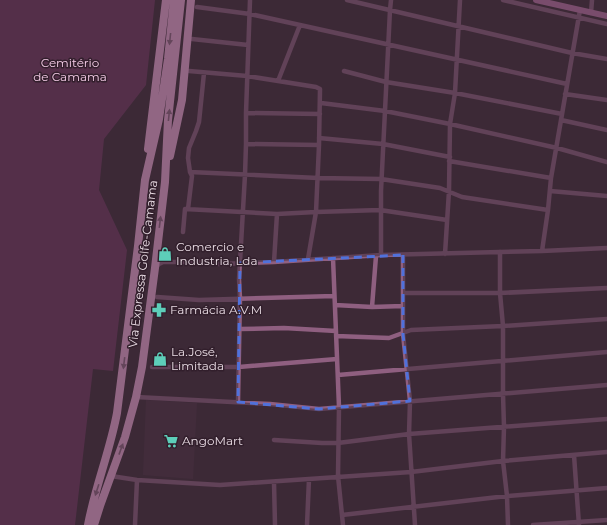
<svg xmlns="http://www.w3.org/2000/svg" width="607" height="525" viewBox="0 0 607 525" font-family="Montserrat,sans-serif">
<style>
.built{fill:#4a3042}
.green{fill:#713661}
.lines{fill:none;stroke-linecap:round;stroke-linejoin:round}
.street{stroke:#8f5f80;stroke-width:4.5}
.secondary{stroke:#c477ad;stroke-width:6}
.highway{stroke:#f8afe1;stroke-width:8}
.oneway{fill:#956786}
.marked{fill:none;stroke:#5071db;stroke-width:3;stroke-dasharray:8 5;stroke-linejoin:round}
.labels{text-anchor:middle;stroke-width:3;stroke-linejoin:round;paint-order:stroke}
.park-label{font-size:12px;fill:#f5cce7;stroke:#321f2c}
.poi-label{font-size:12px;fill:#e8dbe3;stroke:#321f2c;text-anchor:start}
.street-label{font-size:12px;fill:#e8dbe3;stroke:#321f2c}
</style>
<rect width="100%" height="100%" fill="#3d2936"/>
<path class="built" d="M146,400L197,403L193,479L143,475Z"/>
<path class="green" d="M0,0H155L146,85L104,139L99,190L127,250L113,371L93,369L75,525H0Z"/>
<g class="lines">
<path class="street" d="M347,0L572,53L607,59
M503,0L607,24
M197,7L250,14L567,84
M591,13L592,0
M192,39L248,45
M189,71L247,76L316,87L320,89L319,145L316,212L308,259
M344,71L386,82L455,93L562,114
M278,81L300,25
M565,94L607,100
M321,103L385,111L450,124L557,148L607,162
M246,113L320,114
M561,120L607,130
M319,138L383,144L450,157
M246,144L319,145
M449,161L551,178
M190,172L188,158L189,148L196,131L199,122L204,73
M550,191L607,196
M188,209L192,176L190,172L318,178L381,179L440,188L462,197L548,210
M183,232L185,209L277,214L316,212L380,210L447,220
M542,251L548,210L551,178L580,10
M500,252V293L503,326V394L504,427L503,461L507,496L508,525
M445,254L449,191L450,124L455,93L460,0
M381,255V191L390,10L391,0
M403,255V334L410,401L409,434L415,525
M333,258L339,407L338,476L343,525
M274,262L277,214
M156,267L159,264L163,262H199L219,264L274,262L381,255L542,251L607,248
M403,293H500L607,288
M157,297L199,300L334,296
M335,305L372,307L403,306
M372,307L376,256
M240,329L284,328L336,331
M336,336L389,338L411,330L503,326L607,319
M152,367H239L337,359
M338,375L607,352
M136,397L270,404L319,409L607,385
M238,402L240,298L239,279L245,175L246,144V113L250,0
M274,440L322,443H338L409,434L607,419
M574,455L579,525
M111,476L137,480L220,485L411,472L503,461L607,452
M274,482L275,525
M342,515L507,496L607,488
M135,525L137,480
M307,525L309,479
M533,525L607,520"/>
<path class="secondary" d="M536,0L607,16"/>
<path class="highway" d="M148,149L166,0
M170,156L182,100L191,0
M88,525C95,487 110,451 117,413L138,246L145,180L159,119L168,59L174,0
M94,525L100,506L125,437L136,397L142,367L155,268L165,182L168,120L181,0"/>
</g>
<defs><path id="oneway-solid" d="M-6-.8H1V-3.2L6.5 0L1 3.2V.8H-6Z"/></defs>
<g class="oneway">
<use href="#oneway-solid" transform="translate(170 39) rotate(96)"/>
<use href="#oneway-solid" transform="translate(169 115) rotate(-84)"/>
<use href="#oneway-solid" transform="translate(160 222) rotate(-83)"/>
<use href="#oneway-solid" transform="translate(124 363) rotate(97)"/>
<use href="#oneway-solid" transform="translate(121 449) rotate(-70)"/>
<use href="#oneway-solid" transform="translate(97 490) rotate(108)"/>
</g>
<path d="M0 0H607V525H0ZM403,255V334L410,401L319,409L238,402L240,263Z" fill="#3d2936" fill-opacity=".55" fill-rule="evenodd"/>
<path class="marked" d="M403,255V334L410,401L319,409L238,402L240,263Z"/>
<defs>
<symbol id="shop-bare" viewBox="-9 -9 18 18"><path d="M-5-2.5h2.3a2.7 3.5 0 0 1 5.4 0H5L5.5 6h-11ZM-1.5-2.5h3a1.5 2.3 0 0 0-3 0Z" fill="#5dceb9" stroke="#321f2c" stroke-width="2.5" paint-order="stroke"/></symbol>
<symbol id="pharmacy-bare" viewBox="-9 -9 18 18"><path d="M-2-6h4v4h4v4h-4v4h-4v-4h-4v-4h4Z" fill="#5dceb9" stroke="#321f2c" stroke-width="2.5" paint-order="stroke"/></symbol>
<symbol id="supermarket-bare" viewBox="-9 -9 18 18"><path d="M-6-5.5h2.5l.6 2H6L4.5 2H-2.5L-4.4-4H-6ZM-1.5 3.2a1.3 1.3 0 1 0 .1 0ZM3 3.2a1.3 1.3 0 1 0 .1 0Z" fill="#5dceb9" stroke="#321f2c" stroke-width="2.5" paint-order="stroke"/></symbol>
</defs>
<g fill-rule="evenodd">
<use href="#shop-bare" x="155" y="244" width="20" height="20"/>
<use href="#pharmacy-bare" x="149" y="300" width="20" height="20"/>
<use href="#shop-bare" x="150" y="349" width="20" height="20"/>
<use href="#supermarket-bare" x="161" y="431" width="20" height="20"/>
</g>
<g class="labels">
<g class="park-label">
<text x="70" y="67">Cemitério<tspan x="70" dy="14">de Camama</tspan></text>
</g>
<g class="poi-label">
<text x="176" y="251">Comercio e<tspan x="176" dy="14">Industria, Lda</tspan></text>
<text x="170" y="314">Farmácia A.V.M</text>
<text x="171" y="356">La.José,<tspan x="171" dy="14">Limitada</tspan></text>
<text x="182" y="445">AngoMart</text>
</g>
<g class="street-label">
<text transform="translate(143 264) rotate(-83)" y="4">Via Expressa Golfe-Camama</text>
</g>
</g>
</svg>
